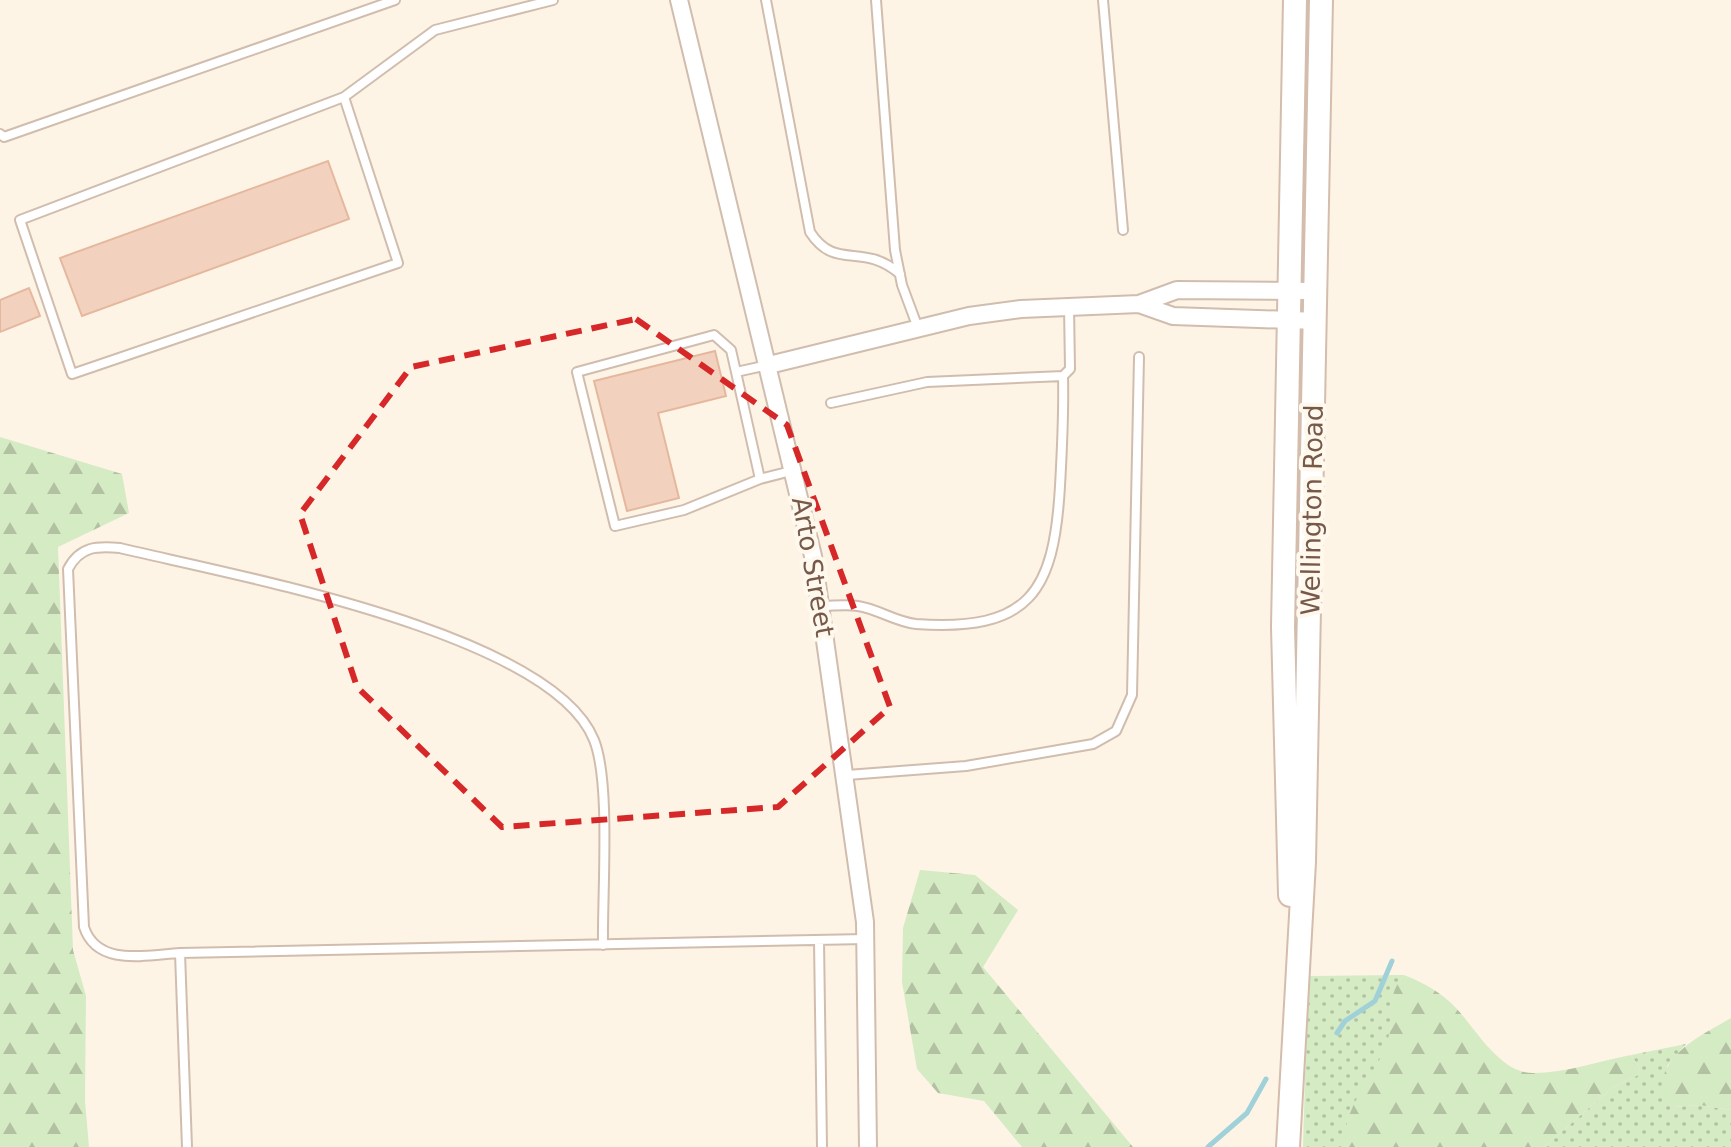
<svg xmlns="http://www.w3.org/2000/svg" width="1731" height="1147" viewBox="0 0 1731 1147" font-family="'DejaVu Sans',sans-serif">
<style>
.grass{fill:url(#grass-dots)}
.forest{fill:url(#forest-firs)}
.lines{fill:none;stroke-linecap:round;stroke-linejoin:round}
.stream{stroke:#a0d1d9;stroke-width:5}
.building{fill:#f2d2be;stroke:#e5b89e;stroke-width:2}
.service-casing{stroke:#d1bdae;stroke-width:12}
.minor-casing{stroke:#d1bdae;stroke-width:20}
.secondary-casing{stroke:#d4bdac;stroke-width:26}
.service{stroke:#fff;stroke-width:8}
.minor{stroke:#fff;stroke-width:16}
.secondary{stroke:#fff;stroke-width:22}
.marked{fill:none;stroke:#d62828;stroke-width:6;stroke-dasharray:16 10;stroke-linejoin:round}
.labels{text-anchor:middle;stroke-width:8;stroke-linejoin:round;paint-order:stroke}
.street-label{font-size:26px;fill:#77594a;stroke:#fff8ed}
</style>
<defs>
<pattern id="grass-dots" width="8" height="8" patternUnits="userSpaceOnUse" patternTransform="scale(2)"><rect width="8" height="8" fill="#d4ebc4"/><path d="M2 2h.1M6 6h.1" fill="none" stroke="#b1c1a1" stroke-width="1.8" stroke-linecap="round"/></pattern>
<pattern id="forest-firs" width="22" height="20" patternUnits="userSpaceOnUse" patternTransform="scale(2)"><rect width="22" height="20" fill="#d4ebc4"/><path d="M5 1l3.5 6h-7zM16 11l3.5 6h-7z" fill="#b1c1a1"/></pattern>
</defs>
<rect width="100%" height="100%" fill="#fdf4e6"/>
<path class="grass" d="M1404,975C1388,995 1395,1017 1388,1040C1376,1079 1343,1103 1345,1147H1303L1308,976Z
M1686,1044L1667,1066L1674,1107L1700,1105L1731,1110V1147H1544L1612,1088L1638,1075L1640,1068L1631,1055Z"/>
<path class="forest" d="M0,437L122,474L129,513L58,547L73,950L86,996L85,1101L89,1147H0Z
M920,870L975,875L1018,910L983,967L1133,1147H1022L984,1101L938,1093L917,1069L902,982L903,928Z
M1404,975C1424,983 1441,992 1456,1008C1476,1029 1500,1074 1534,1073C1565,1073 1600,1061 1631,1055L1640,1068L1638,1075L1612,1088L1544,1147H1345C1342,1103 1376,1079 1388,1039C1396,1013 1384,999 1404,975Z
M1731,1018V1110L1700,1105L1674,1107L1662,1099C1656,1055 1699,1037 1731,1018Z"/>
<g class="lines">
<path class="stream" d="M1337,1033L1345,1021L1375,1001L1392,961
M1208,1147L1247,1113L1266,1079"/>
</g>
<path class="building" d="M328,161L349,219L82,316L60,258Z
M29,288L40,316L0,332V300Z
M715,351L726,396L658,413L679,498L627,511L594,381Z"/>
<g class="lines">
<defs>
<path id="service" d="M766,0L810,232C836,272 862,241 900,274
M876,0L895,250L902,285L918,328
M1103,0L1123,230
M344,97L398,263L72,374L20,220L344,97L435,30L553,0
M0,134L4,137L395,0
M736,372L731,350L714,335L577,372L615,526L684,510L760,479L736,372L768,365
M831,403L927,382L1063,376L1070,369L1069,306
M760,479L795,470
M821,606C833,606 847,604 858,606C878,609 896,622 916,624C1030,632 1054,592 1060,486C1062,450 1064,413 1063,376
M847,775L966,766L1093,744L1116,731L1132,695L1139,357
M819,941L822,1147
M180,953C146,955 97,967 84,927L68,569C80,546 97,546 120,548C227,574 551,632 594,740C611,782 602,895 603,945
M187,1147L180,953L866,939"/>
<path id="minor" d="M679,0L813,556L865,922L868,1147
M1139,304L1177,290L1317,291
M769,365L969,316L1021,309L1139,304L1173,316L1317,321"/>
<path id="secondary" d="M1290,895L1283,627L1295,0
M1288,1147L1304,862L1321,0"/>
</defs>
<use href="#service" class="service-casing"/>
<use href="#minor" class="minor-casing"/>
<use href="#secondary" class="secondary-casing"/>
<use href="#service" class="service"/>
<use href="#minor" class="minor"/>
<use href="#secondary" class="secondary"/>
</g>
<path class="marked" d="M636,319L787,425L890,707L778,807L502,827L357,687L300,514L411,367Z"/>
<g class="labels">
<g class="street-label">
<text transform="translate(1312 510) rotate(-89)" y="9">Wellington Road</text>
<text transform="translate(813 567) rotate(80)" y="9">Arto Street</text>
</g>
</g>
</svg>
